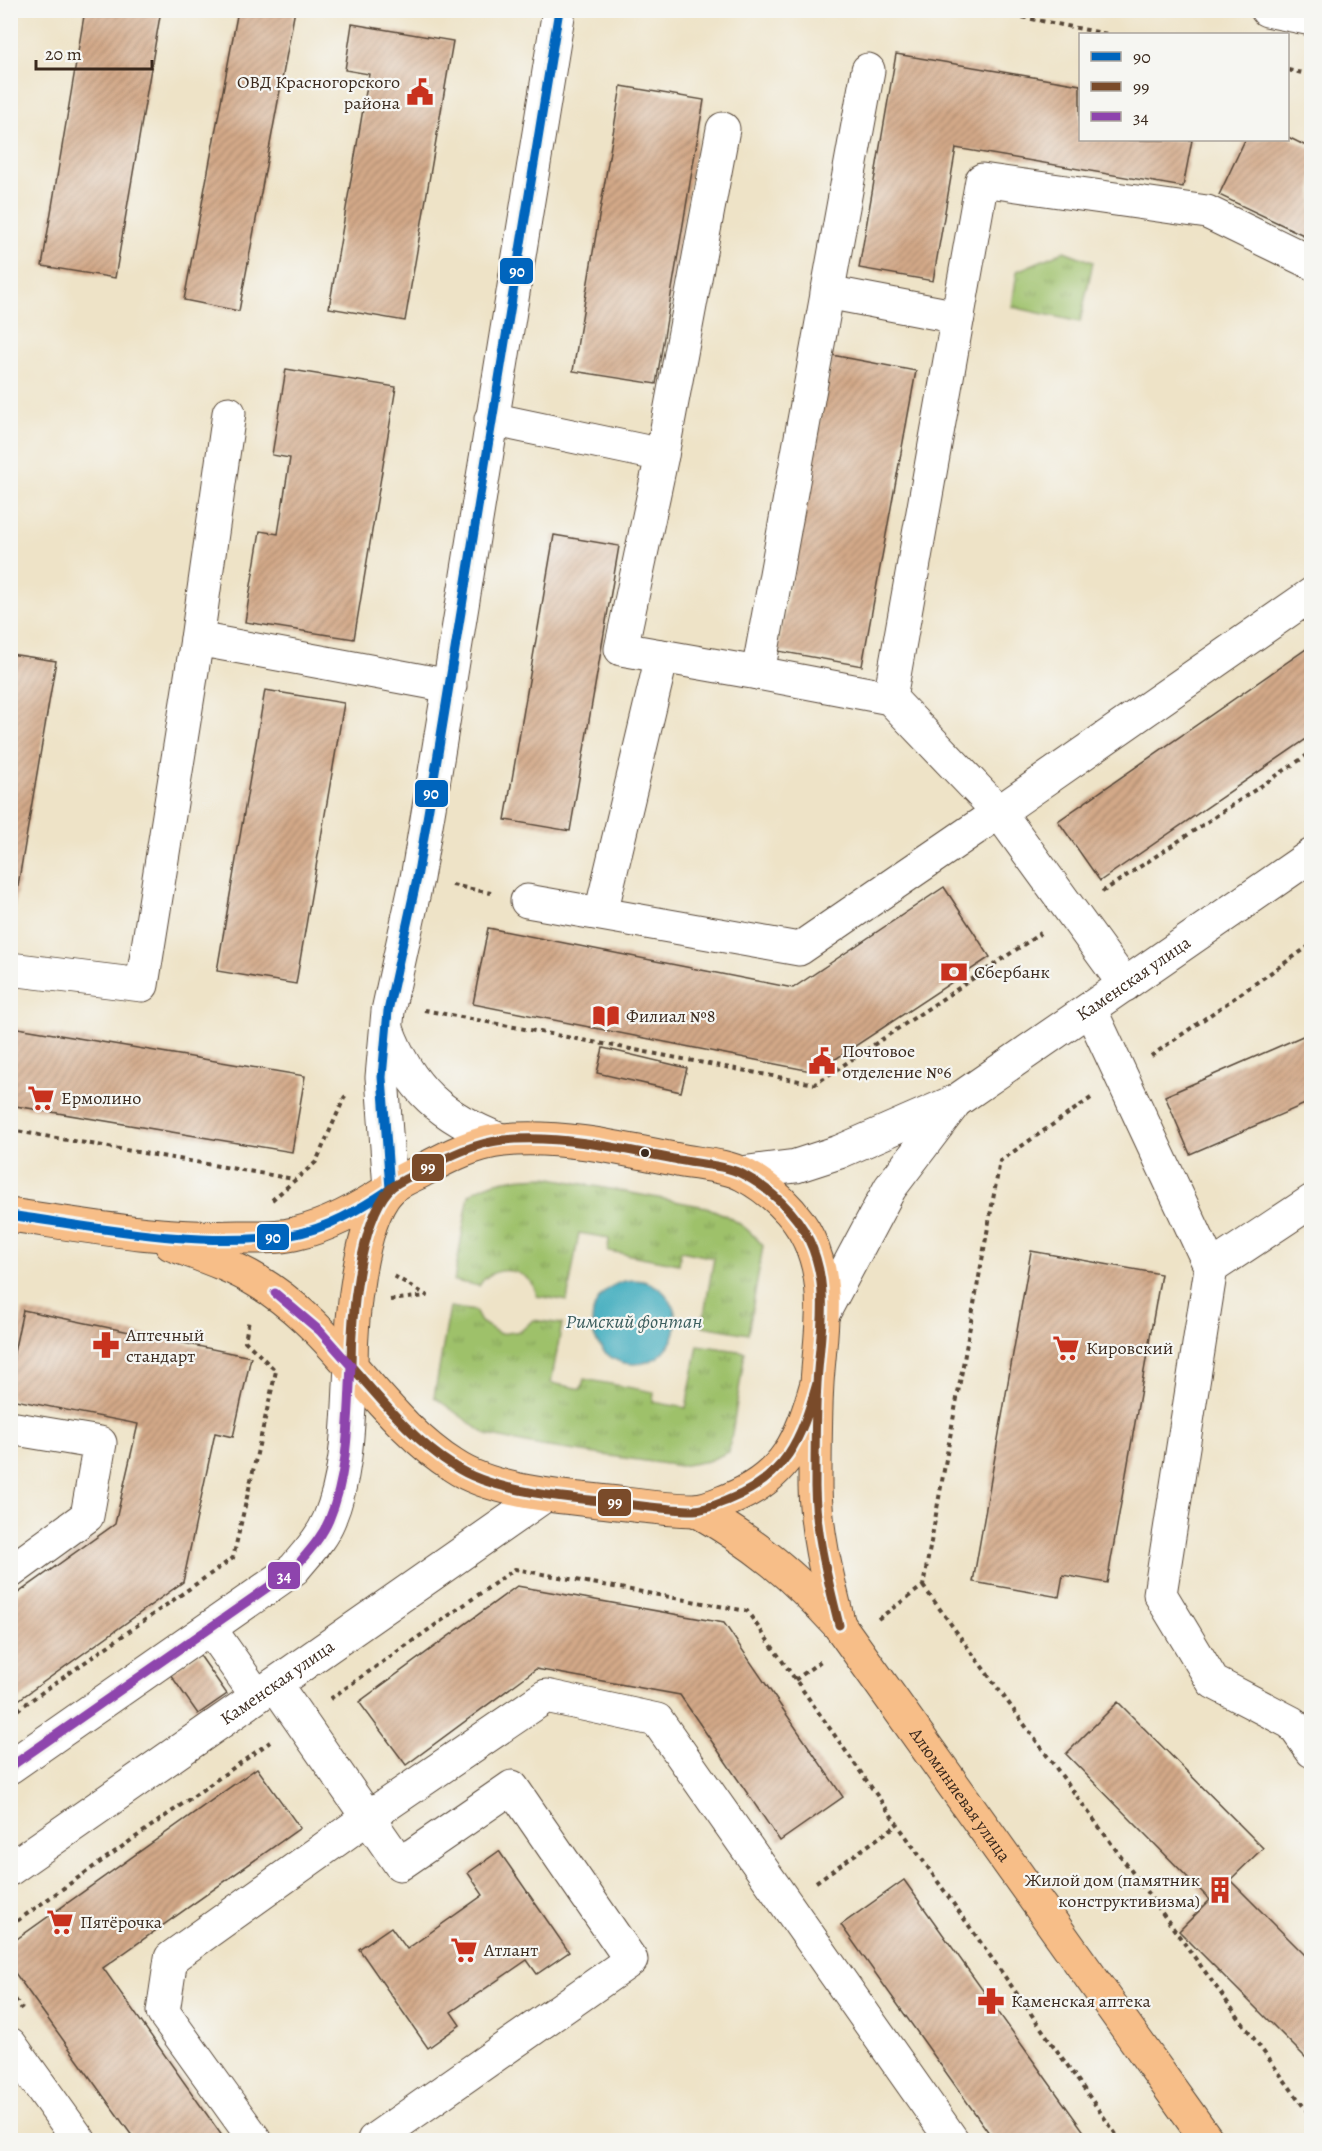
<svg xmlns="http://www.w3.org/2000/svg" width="1322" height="2151" viewBox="0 0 1322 2151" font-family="Alegreya,serif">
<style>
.grass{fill:url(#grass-tufts);stroke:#6c7644;stroke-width:1.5}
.water{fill:#3eabbd;stroke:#3c6a6e;stroke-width:1.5}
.building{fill:url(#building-hatch)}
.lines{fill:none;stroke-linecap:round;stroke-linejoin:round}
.minor-casing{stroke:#564637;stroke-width:35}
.major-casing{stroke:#564637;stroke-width:35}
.path{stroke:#564637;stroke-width:4;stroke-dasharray:4.5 4.5;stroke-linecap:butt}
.minor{stroke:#fff;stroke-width:33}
.major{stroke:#f7be88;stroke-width:33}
.bus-1-casing{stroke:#f6f6f2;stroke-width:14}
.bus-2-casing{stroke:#f6f6f2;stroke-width:14}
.bus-3-casing{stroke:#f6f6f2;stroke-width:14}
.bus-1{stroke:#0065bd;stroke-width:9}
.bus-2{stroke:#7a4b2a;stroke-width:9}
.bus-3{stroke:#8e44ad;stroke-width:9}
.bus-dot{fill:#3b2a1e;stroke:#f6f6f2;stroke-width:2}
.labels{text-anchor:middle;stroke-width:4.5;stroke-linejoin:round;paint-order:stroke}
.poi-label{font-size:18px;fill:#3b2a1e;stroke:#f6f6f2;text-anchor:start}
.street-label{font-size:18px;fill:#3b2a1e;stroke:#f6f6f2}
.water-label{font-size:20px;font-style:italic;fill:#3c5e5e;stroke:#f6f6f2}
.line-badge{stroke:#f6f6f2;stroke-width:2}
.badge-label{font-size:16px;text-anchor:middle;font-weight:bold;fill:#fff}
</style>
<defs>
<pattern id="grass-tufts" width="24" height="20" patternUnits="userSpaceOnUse" patternTransform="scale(1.5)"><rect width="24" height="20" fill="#9ec16b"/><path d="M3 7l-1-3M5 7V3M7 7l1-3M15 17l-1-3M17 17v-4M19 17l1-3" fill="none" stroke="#829d57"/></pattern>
<pattern id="building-hatch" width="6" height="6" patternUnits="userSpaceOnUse" patternTransform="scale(1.5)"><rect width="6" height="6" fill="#d3a988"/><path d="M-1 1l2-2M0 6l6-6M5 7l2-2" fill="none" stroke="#ac8a6f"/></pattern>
</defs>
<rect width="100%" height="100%" fill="#f6f6f2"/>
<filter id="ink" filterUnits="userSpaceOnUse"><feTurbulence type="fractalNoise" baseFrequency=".0167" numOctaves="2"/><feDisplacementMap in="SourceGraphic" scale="12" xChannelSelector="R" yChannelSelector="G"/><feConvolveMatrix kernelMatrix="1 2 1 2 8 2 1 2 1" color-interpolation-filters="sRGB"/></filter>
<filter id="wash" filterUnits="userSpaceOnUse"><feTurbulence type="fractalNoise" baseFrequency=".008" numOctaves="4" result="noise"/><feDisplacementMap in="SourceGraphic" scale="24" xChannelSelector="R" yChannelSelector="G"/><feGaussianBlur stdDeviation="1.35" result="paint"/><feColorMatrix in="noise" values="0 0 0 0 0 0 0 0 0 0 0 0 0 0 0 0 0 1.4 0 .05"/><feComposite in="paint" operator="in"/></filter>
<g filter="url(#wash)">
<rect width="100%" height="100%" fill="#eee3c7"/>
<path class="grass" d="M1064,251L1093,262L1080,322L1012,307L1017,271Z
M546,1177L706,1207C730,1216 747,1226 763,1246L748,1334L702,1326L714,1258L681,1251L679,1264L608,1251L609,1238L579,1233L567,1301L537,1296C532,1268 493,1261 479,1286L454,1281L469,1195C493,1178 517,1178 546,1177Z
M450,1307L475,1311L481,1322L500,1334L521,1331L533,1320L562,1324L551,1383L581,1389L584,1379L654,1392L653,1402L686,1408L698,1345L745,1352L729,1452L708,1461L680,1466L541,1446L487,1435L434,1397Z"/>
<path class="water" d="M592 1322a42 42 0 1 1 84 0a42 42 0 1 1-84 0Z"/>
<g id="blocks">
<path class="building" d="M85,10H161L115,278L42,266Z
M238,10H295L239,311L184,300Z
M352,24L453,41L405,321L329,308L369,74L345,70Z
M896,54L1080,85V140H1192L1183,187L956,148L933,281L859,268Z
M621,86L704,100L656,384L573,371Z
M1288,137L1312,149V239L1219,195L1245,140Z
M832,355L916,371L862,666L778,651Z
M286,369L396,387L354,639L245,622L260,531L278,534L290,458L272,455Z
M554,535L619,546L570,831L505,820Z
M1312,645V735L1100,881L1058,821Z
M10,654L56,661L12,921H10Z
M265,690L344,703L296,984L217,971Z
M944,887L990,957L816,1072L473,1004L488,928L793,988Z
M12,1027L305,1076L292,1152L10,1105Z
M1312,1032V1101L1190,1154L1165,1096Z
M603,1048L687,1068L681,1092L597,1073Z
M1031,1251L1161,1274L1107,1583L1063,1575L1059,1597L973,1582Z
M23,1310L251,1357L233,1437L215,1433L183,1582L10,1706V1599L115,1524L138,1424L10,1399V1371Z
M517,1586L724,1623L843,1797L780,1841L680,1695L536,1669L406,1765L359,1702Z
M199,1654L227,1694L198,1714L170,1674Z
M1118,1702L1263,1848L1230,1880L1312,1962V2064L1179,1931L1210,1900L1066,1754Z
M257,1768L300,1828L103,1968L225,2140H135L10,1966V1944Z
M499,1851L569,1952L537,1974L527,1960L451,2012L460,2025L428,2048L359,1949L391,1927L407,1949L483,1895L468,1873Z
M904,1880L1029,2055L1090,2140H994L841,1925Z"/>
</g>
</g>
<g filter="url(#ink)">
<use href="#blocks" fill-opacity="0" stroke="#564637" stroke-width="1.5"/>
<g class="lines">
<defs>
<g id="minor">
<path d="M1267,10L1312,19"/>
<path d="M868,70L758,673L890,698L999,812L1312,594"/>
<path d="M827,292L958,317"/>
<path d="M491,419L662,455L621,649L758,673"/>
<path d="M662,455L723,129"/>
<path d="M197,639L229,413"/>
<path d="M890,698L982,180L1207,212L1312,263"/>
<path d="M527,901L799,949L999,812L1125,985"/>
<path d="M601,913L662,656"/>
<path d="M10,969L142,985L197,639L450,686"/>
<path d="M1090,1009L1211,1268L1312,1201"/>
<path d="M387,1029C409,1089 442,1117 501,1140"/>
<path id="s1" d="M741,1173L796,1166L839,1152L956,1101L1312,855"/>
<path d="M390,1189L382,1077L388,1011L417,878L435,772L559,10"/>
<path d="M1211,1268L1160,1594L1213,1682L1292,1723L1312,1751"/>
<path d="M824,1312L890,1188L953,1105"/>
<path d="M10,1428L100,1443L87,1516L10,1572"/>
<path d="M210,1629L257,1696"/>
<path d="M275,1684L400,1864L512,1787L631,1960L374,2140"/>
<path d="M10,1767L294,1569C307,1553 321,1539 329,1520C349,1473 348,1416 351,1366"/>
<path id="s2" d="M10,1869L544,1496"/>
<path d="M10,2044L79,2140"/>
<path d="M255,2140L163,2012L171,1958L367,1818L546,1696L657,1720L952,2140"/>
</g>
<g id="major">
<path d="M10,1215C87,1226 161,1240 239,1237C257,1237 277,1238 294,1234C329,1226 359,1209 389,1190"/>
<path d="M171,1244C200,1255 231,1265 257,1281C294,1303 323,1334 351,1366"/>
<path d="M817,1383C801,1440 786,1477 728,1500C718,1504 705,1510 694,1510C660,1510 624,1503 590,1500C550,1496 488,1489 454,1466C413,1440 383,1402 351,1366C351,1322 359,1223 389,1190C397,1181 415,1175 425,1169C449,1156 475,1143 503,1140C558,1134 624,1149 678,1160C698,1164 726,1165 744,1175C769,1188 797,1213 809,1240C831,1286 820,1335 817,1383C815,1418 815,1453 815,1487C816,1535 828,1580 839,1625"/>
<path id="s3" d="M696,1510C756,1544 793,1575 839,1625L1207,2140"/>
</g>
</defs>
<use href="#minor" class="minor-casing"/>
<use href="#major" class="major-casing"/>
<path class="path" d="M987,10L1107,34
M1288,70L1312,75
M452,885L491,893
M1102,892L1312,752
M424,1010L815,1084L1041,933
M1151,1056L1312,944
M10,1130L294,1179
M272,1200L316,1162L345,1096
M394,1276L428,1296
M390,1300L427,1296
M923,1586L1312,2118
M878,1619L923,1586L1000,1161L1091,1098
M795,1680L821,1661
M330,1699L515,1569L747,1611L1120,2140
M10,1715L233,1558L276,1371L245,1341L249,1319
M816,1882L897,1825
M10,1926L270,1742
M10,1992L22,2009"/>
<use href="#minor" class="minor"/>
<use href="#major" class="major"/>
<defs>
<path id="bus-1" d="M10,1215C100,1228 201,1249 291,1235C327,1229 360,1209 390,1189L382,1077L388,1011L417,878L435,772L559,10"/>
<path id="bus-2" d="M817,1383C801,1440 786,1477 728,1500C718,1504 705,1510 694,1510C660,1510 624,1503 590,1500C550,1496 488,1489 454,1466C413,1440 383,1402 351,1366C351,1322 359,1223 389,1190C397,1181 415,1175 425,1169C449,1156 475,1143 503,1140C558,1134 624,1149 678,1160C698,1164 726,1165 744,1175C769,1188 797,1213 809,1240C831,1286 820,1335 817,1383C815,1418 815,1453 815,1487C816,1535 828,1580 839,1625"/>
<path id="bus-3" d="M10,1767L294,1569C307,1553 321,1539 329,1520C349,1473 348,1416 351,1366L320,1331L275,1293"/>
</defs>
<use href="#bus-1" class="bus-1-casing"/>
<use href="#bus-2" class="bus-2-casing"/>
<use href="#bus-3" class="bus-3-casing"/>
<use href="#bus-1" class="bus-1"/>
<use href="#bus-2" class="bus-2"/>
<use href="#bus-3" class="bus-3"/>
</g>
</g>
<defs>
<symbol id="civic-bare" viewBox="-9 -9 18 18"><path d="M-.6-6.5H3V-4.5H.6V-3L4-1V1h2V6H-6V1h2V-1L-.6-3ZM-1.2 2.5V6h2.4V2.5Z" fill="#c8321e" stroke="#f6f6f2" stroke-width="2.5" paint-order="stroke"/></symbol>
<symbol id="bank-bare" viewBox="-9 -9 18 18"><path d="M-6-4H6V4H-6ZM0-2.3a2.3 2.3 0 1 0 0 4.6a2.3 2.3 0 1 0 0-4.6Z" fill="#c8321e" stroke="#f6f6f2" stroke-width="2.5" paint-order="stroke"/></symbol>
<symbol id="library-bare" viewBox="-9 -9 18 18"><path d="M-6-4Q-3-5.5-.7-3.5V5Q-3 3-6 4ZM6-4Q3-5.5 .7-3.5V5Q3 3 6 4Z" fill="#c8321e" stroke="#f6f6f2" stroke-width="2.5" paint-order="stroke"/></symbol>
<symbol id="supermarket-bare" viewBox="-9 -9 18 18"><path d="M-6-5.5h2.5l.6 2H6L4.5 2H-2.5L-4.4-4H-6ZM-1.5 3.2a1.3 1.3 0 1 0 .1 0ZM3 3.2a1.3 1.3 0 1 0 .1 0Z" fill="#c8321e" stroke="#f6f6f2" stroke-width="2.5" paint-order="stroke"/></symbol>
<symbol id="pharmacy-bare" viewBox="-9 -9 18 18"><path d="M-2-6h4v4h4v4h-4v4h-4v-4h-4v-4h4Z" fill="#c8321e" stroke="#f6f6f2" stroke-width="2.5" paint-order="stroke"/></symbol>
<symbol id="building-bare" viewBox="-9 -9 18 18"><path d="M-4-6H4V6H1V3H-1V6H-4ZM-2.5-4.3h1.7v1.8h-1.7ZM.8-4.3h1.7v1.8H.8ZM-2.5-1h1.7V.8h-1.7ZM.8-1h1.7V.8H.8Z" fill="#c8321e" stroke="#f6f6f2" stroke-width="2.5" paint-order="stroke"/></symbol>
</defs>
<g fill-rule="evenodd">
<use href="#civic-bare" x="401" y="73" width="38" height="38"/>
<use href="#bank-bare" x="935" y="953" width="38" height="38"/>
<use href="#library-bare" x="587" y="997" width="38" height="38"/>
<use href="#civic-bare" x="803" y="1042" width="38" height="38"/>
<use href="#supermarket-bare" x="22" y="1079" width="38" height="38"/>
<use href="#pharmacy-bare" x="87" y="1326" width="38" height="38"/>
<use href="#supermarket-bare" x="1047" y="1329" width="38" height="38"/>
<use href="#building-bare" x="1201" y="1871" width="38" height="38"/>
<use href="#supermarket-bare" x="41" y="1903" width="38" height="38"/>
<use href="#supermarket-bare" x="445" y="1931" width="38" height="38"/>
<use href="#pharmacy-bare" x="972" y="1982" width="38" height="38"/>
</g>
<circle class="bus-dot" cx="645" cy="1153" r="5"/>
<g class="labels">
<g class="poi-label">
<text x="400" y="88" text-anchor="end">ОВД Красногорского<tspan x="400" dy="21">района</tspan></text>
<text x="974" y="978">Сбербанк</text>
<text x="626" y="1022">Филиал №8</text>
<text x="842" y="1057">Почтовое<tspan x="842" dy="21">отделение №6</tspan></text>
<text x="61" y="1104">Ермолино</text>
<text x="126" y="1341">Аптечный<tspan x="126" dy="21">стандарт</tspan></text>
<text x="1086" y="1354">Кировский</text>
<text x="1200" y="1886" text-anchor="end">Жилой дом (памятник<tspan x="1200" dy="21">конструктивизма)</tspan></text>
<text x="80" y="1928">Пятёрочка</text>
<text x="484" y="1956">Атлант</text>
<text x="1011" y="2007">Каменская аптека</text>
</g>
<g class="street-label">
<text dy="6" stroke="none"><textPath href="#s1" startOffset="444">Каменская улица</textPath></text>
<text dy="6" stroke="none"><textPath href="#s2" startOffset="326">Каменская улица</textPath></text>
<text dy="6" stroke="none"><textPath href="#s3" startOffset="393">Алюминиевая улица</textPath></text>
</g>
<g class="water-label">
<text x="634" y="1328">Римский фонтан</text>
</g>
</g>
<g class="line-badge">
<rect x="499" y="257" width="35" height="28" rx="6" fill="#0065bd"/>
<rect x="414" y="779" width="35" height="29" rx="6" fill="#0065bd"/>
<rect x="411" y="1153" width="34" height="29" rx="6" fill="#7a4b2a"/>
<rect x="256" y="1223" width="34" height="28" rx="6" fill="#0065bd"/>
<rect x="597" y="1488" width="35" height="29" rx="6" fill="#7a4b2a"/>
<rect x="267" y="1561" width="34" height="29" rx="6" fill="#8e44ad"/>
</g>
<g class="badge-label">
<text x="517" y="277">90</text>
<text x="431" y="799">90</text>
<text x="428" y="1173">99</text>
<text x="273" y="1243">90</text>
<text x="615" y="1508">99</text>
<text x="284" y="1582">34</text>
</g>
<rect width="1322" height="2151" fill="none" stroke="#f6f6f2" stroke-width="36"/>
<rect x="1079" y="33" width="210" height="108" fill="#f6f6f2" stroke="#aba49d" stroke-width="1.5"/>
<rect x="1091" y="52" width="30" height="9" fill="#0065bd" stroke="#aba49d" stroke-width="1.5"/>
<text x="1133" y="63" font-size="18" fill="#3b2a1e">90</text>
<rect x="1091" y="82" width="30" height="9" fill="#7a4b2a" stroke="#aba49d" stroke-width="1.5"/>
<text x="1133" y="93" font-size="18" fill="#3b2a1e">99</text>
<rect x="1091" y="112" width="30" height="9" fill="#8e44ad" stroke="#aba49d" stroke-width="1.5"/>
<text x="1133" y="123" font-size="18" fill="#3b2a1e">34</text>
<path d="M36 60v9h116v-9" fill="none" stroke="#3b2a1e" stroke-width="3"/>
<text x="45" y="60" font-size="18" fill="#3b2a1e" stroke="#f6f6f2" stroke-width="4.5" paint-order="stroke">20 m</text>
</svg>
